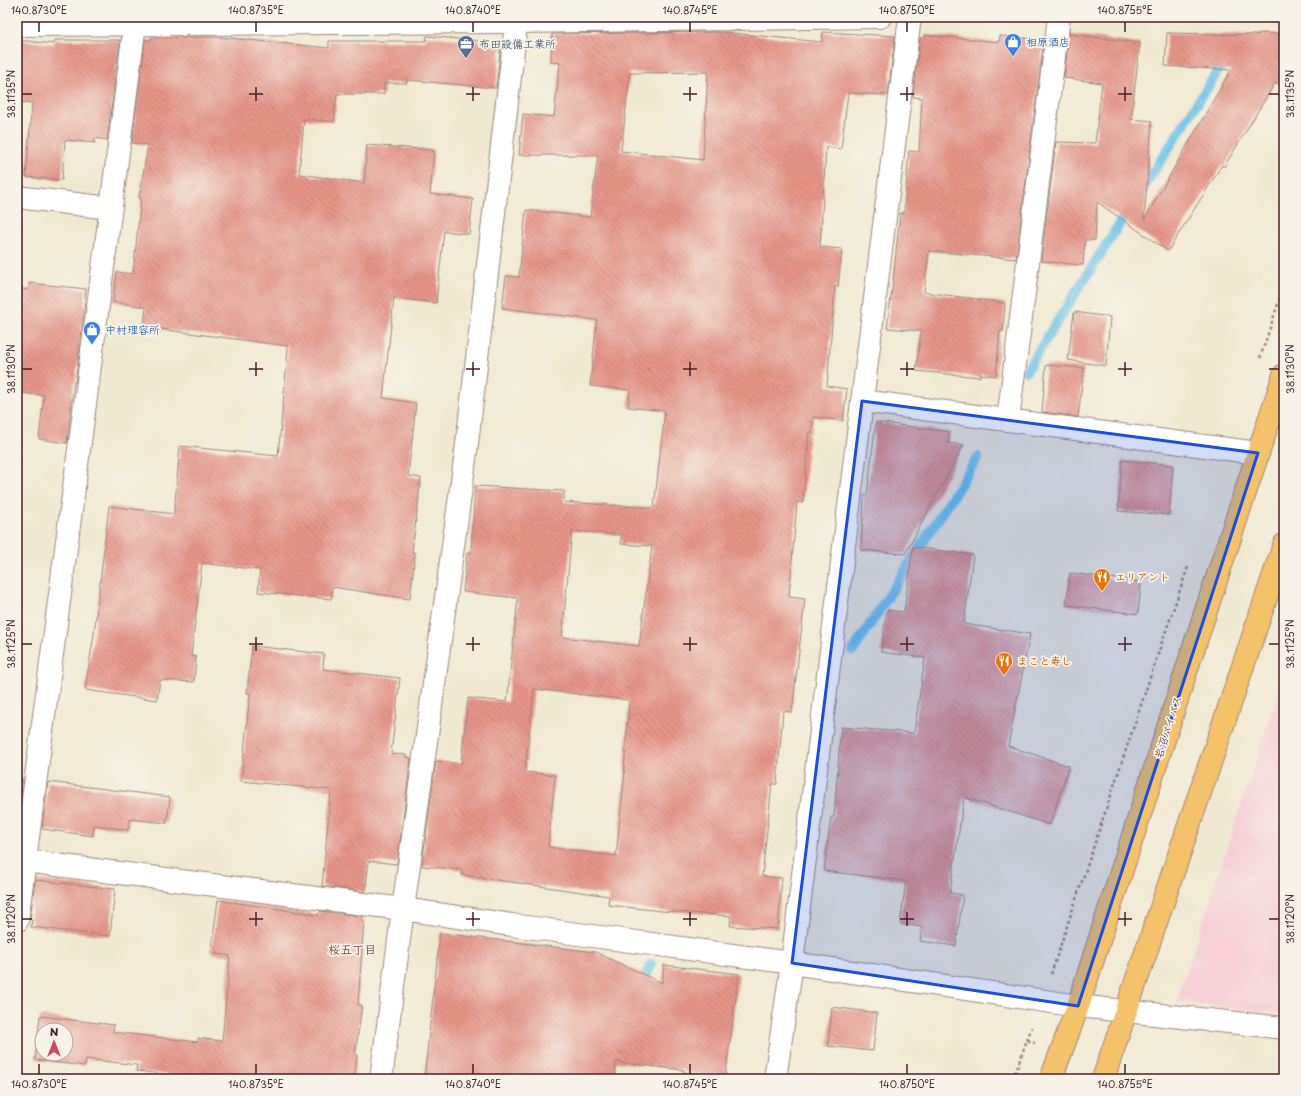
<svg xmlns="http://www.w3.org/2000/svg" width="1301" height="1096" viewBox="0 0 1301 1096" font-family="'Playpen Sans','Klee One',sans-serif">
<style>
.built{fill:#f6cfd7}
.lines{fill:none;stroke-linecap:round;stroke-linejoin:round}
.stream{stroke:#68c0e5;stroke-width:10}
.building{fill:url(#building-back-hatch);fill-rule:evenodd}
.street-casing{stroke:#9d847e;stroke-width:24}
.highway-casing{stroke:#9d847e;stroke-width:24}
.path{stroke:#9d847e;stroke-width:2.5;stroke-dasharray:3 3;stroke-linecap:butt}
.street{stroke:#fff;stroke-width:22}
.highway{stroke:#f3c26a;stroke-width:22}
.marked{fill:#1d4ed8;fill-opacity:0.2;stroke:#1d4ed8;stroke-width:3;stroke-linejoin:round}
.ticks{fill:none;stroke:#4a1f2b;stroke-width:1.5}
.labels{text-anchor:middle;stroke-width:3.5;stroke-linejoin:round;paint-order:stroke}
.shop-label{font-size:11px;font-weight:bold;fill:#366cbe;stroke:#f7f3e8;text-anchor:start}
.service-label{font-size:11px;font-weight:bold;fill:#4e5e75;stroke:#f7f3e8;text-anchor:start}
.food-label{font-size:11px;font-weight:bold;fill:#c56008;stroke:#f7f3e8;text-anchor:start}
.street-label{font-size:11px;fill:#4a1f2b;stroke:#f7f3e8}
.neighbourhood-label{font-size:12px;font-weight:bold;fill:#81484c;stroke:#f7f3e8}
.neatline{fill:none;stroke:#4a1f2b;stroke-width:1.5}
.ticks-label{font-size:10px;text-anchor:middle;fill:#4a1f2b}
</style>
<defs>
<pattern id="building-back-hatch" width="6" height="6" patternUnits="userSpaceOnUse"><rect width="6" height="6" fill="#e79589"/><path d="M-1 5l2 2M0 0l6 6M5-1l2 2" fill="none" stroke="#bd7970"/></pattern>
</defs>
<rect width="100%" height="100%" fill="#f7f3e8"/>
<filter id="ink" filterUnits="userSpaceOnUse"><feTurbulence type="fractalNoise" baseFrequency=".025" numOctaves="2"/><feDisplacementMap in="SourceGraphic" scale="8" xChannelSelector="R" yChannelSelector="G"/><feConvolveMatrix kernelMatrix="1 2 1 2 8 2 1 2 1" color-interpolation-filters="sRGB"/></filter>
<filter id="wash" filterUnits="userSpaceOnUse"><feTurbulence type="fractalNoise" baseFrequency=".012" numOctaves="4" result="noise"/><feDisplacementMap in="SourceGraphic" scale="16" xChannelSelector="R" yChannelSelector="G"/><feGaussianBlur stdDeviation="0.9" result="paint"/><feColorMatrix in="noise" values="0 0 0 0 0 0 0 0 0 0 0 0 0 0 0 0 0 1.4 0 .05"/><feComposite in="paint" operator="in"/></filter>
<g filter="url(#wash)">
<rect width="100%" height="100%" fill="#f0e9d1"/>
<path class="built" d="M1284,675V1014L1176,1002Z"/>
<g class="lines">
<path class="stream" d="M1140,193L1226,58
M1026,371L1129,209
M853,651L978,457
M641,988L651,964"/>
</g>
<g id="blocks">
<path class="building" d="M721,32L822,42L823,32L895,36L888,95L848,93L841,149L826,147L820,247L842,249L838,287L835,286L827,386L847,389L843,421L814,417L811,433L809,432L803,503L797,502L789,597L805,599L792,712L783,711L777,784H772L762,876L782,878L778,929L730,926L731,916L661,911L608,905L609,896L462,875V870L422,866L436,761L461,764L468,698L507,702L518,598L463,592L467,553H471L475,486L564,491V502L654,508L665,411L628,407L630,390L590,386L597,320L502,308L506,276L519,277L526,210L590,217L598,155H519L523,114L554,117L560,63L551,62L552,34ZM708,72L703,160L621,151L630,73ZM572,531L621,535V544L652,546L639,646L562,637ZM534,689L629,700L624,771H625L616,856L548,847L555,775L525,772Z
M1167,33L1258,35L1259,33L1284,34V84L1275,83L1224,167L1222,165L1168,251L1097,202L1095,240H1085L1083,265L1041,261L1056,142L1095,143L1102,83L1064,78L1069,34L1140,43L1131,119L1152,121L1144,220L1231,70L1165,66Z
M925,35L999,42L1000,36L1044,40L1016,259L929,251L924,292L1005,303L1003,331H1000L996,376L980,374V377L916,371L921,331L887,328L893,282L900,213L904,214L909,151L919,152L922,98L913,97L920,38H925Z
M427,36L501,43L496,88L407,80V83H384V94H337L334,122L304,119L299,174L364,183L367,145L434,150L430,194L473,199L469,234L444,231L436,303L394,298L383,398L416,403L408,476L421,478L412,552L415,553L410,599L332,587L331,599L258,592L260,570L202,563L191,656L196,657L194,682L160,680L157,700L85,690L94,634L109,506L174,514L180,446L278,456L287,361L288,346L144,327L146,307L113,302L117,272L133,274L141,198H139L148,145L132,143L145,40H151V38L219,37L329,48V41H426Z
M17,40L54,44L55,40H120L107,140L95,138V143L65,140L62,180L26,177L32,103L17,102Z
M30,283L86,289L81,339L75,383L74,382L67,443L39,439L44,395L17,393V288L29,290Z
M1074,312L1110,317L1106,366L1068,360Z
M1046,365L1084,368L1078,417L1042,412Z
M876,422L950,432L948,443L964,445L905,554L861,550L864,494L867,495Z
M1122,460L1173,465L1169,515L1118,511Z
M913,547L973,555L964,624L1030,634L1008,746L1069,766L1050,825L964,797L950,893L963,895L956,946L920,941L922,927L900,924L906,881L824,871L831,817H834L841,727L914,733L925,658L881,652L887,610L904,612Z
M1070,573L1141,582L1138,614L1066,605Z
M252,646L324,654L323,669L400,678L391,754L406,755V757L411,758L397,864L369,861L365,892L322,886L331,790L241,781L250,693H247Z
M17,778L23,779L17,825Z
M48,782L170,797L167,823L130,819L128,830L94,825L93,836L42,829Z
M35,880L115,889L110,936L31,927L32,920H30Z
M218,900L319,915L320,911L362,916V921H364L358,1005H362L355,1055H357L354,1079H204L136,1071L137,1065L86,1059L85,1066L35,1060L40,1016L114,1025L113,1032L198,1042V1038L222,1041L230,956L211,953ZM42,1030H66V1054H42Z
M440,933L595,952L662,983L664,965L739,974L725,1078L683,1072L684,1070L616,1062L615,1079H424Z
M832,1007L877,1013L873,1051L828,1046Z"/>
</g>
</g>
<g filter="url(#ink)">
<use href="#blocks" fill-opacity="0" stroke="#9d847e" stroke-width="1"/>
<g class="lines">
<defs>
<path id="street" d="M17,25L517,22L880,17
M17,197L110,208
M862,401L1258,453
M1008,420L1059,17
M17,860L403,909L519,926L792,963L1078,1006L1284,1028
M17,921L135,24
M381,1079L403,909L466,452L517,17
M775,1079L792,963L910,17"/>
<path id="highway" d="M1051,1079L1078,1006L1192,653L1284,375
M1103,1079L1284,545"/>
</defs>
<use href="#street" class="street-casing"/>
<use href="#highway" class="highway-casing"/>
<path class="path" d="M1260,358L1284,286
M1051,974L1160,648L1188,567
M1027,1040L1032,1027
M1013,1079L1027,1040L1035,1043"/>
<use href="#street" class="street"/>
<use href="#highway" class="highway"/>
</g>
</g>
<path class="marked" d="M862,401L1258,453L1078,1006L792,963Z"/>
<path class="ticks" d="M39,22V32M256,22V32M473,22V32M690,22V32M907,22V32M1125,22V32M256,87V101M473,87V101M690,87V101M907,87V101M1125,87V101M22,94H32M249,94H263M466,94H480M683,94H697M900,94H914M1118,94H1132M1269,94H1279M256,362V376M473,362V376M690,362V376M907,362V376M1125,362V376M22,369H32M249,369H263M466,369H480M683,369H697M900,369H914M1118,369H1132M1269,369H1279M256,637V651M473,637V651M690,637V651M907,637V651M1125,637V651M22,644H32M249,644H263M466,644H480M683,644H697M900,644H914M1118,644H1132M1269,644H1279M256,912V926M473,912V926M690,912V926M907,912V926M1125,912V926M22,919H32M249,919H263M466,919H480M683,919H697M900,919H914M1118,919H1132M1269,919H1279M39,1064V1074M256,1064V1074M473,1064V1074M690,1064V1074M907,1064V1074M1125,1064V1074"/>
<defs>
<symbol id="shop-pin" viewBox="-11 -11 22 30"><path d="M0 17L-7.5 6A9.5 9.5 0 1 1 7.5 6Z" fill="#3f7fe0" stroke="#f7f3e8"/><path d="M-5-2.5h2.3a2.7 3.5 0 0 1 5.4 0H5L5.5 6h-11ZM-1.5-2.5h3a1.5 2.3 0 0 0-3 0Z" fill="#fff"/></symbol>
<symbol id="office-pin" viewBox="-11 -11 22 30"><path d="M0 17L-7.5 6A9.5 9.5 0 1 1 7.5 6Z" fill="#5c6f8a" stroke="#f7f3e8"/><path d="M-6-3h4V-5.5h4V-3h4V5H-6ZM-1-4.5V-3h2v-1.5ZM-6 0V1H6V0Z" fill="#fff"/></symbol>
<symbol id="restaurant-pin" viewBox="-11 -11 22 30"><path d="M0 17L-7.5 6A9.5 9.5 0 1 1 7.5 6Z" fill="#e8710a" stroke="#f7f3e8"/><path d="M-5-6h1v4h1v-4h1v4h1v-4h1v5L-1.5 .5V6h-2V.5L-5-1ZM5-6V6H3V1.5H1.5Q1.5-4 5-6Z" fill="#fff"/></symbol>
</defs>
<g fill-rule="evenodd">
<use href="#shop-pin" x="1003" y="32" width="20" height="27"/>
<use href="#office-pin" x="456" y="34" width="20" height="27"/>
<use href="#shop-pin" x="82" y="320" width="20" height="27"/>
<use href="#restaurant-pin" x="1092" y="567" width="20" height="27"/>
<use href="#restaurant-pin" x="994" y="651" width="20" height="27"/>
</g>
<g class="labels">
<g class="shop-label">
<text x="1026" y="46">相原酒店</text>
<text x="105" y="334">中村理容所</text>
</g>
<g class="service-label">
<text x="479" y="48">布田設備工業所</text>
</g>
<g class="food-label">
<text x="1115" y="581">エリアント</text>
<text x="1017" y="665">まこと寿し</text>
</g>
<g class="street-label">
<text transform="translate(1168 727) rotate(-72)" y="4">岩沼バイパス</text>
</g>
<g class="neighbourhood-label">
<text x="352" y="954">桜五丁目</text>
</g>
</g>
<rect width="1301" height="1096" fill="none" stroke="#f7f3e8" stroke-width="44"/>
<g transform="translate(54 1042)"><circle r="19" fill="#f7f3e8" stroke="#b29e9c"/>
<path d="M0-3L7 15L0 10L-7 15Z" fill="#d1495b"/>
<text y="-6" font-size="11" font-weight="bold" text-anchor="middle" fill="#4a1f2b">N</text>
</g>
<rect x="22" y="22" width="1257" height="1052" class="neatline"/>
<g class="ticks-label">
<text x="39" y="14">140.8730°E</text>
<text x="256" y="14">140.8735°E</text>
<text x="473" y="14">140.8740°E</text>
<text x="690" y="14">140.8745°E</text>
<text x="907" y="14">140.8750°E</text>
<text x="1125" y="14">140.8755°E</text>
<text transform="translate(11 94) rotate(-90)" y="4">38.1135°N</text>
<text transform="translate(1290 94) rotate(-90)" y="4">38.1135°N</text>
<text transform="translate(11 369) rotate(-90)" y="4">38.1130°N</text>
<text transform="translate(1290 369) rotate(-90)" y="4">38.1130°N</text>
<text transform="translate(11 644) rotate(-90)" y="4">38.1125°N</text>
<text transform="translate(1290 644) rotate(-90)" y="4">38.1125°N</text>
<text transform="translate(11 919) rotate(-90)" y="4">38.1120°N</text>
<text transform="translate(1290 919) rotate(-90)" y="4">38.1120°N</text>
<text x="39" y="1088">140.8730°E</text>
<text x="256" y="1088">140.8735°E</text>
<text x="473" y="1088">140.8740°E</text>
<text x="690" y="1088">140.8745°E</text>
<text x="907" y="1088">140.8750°E</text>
<text x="1125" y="1088">140.8755°E</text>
</g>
</svg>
